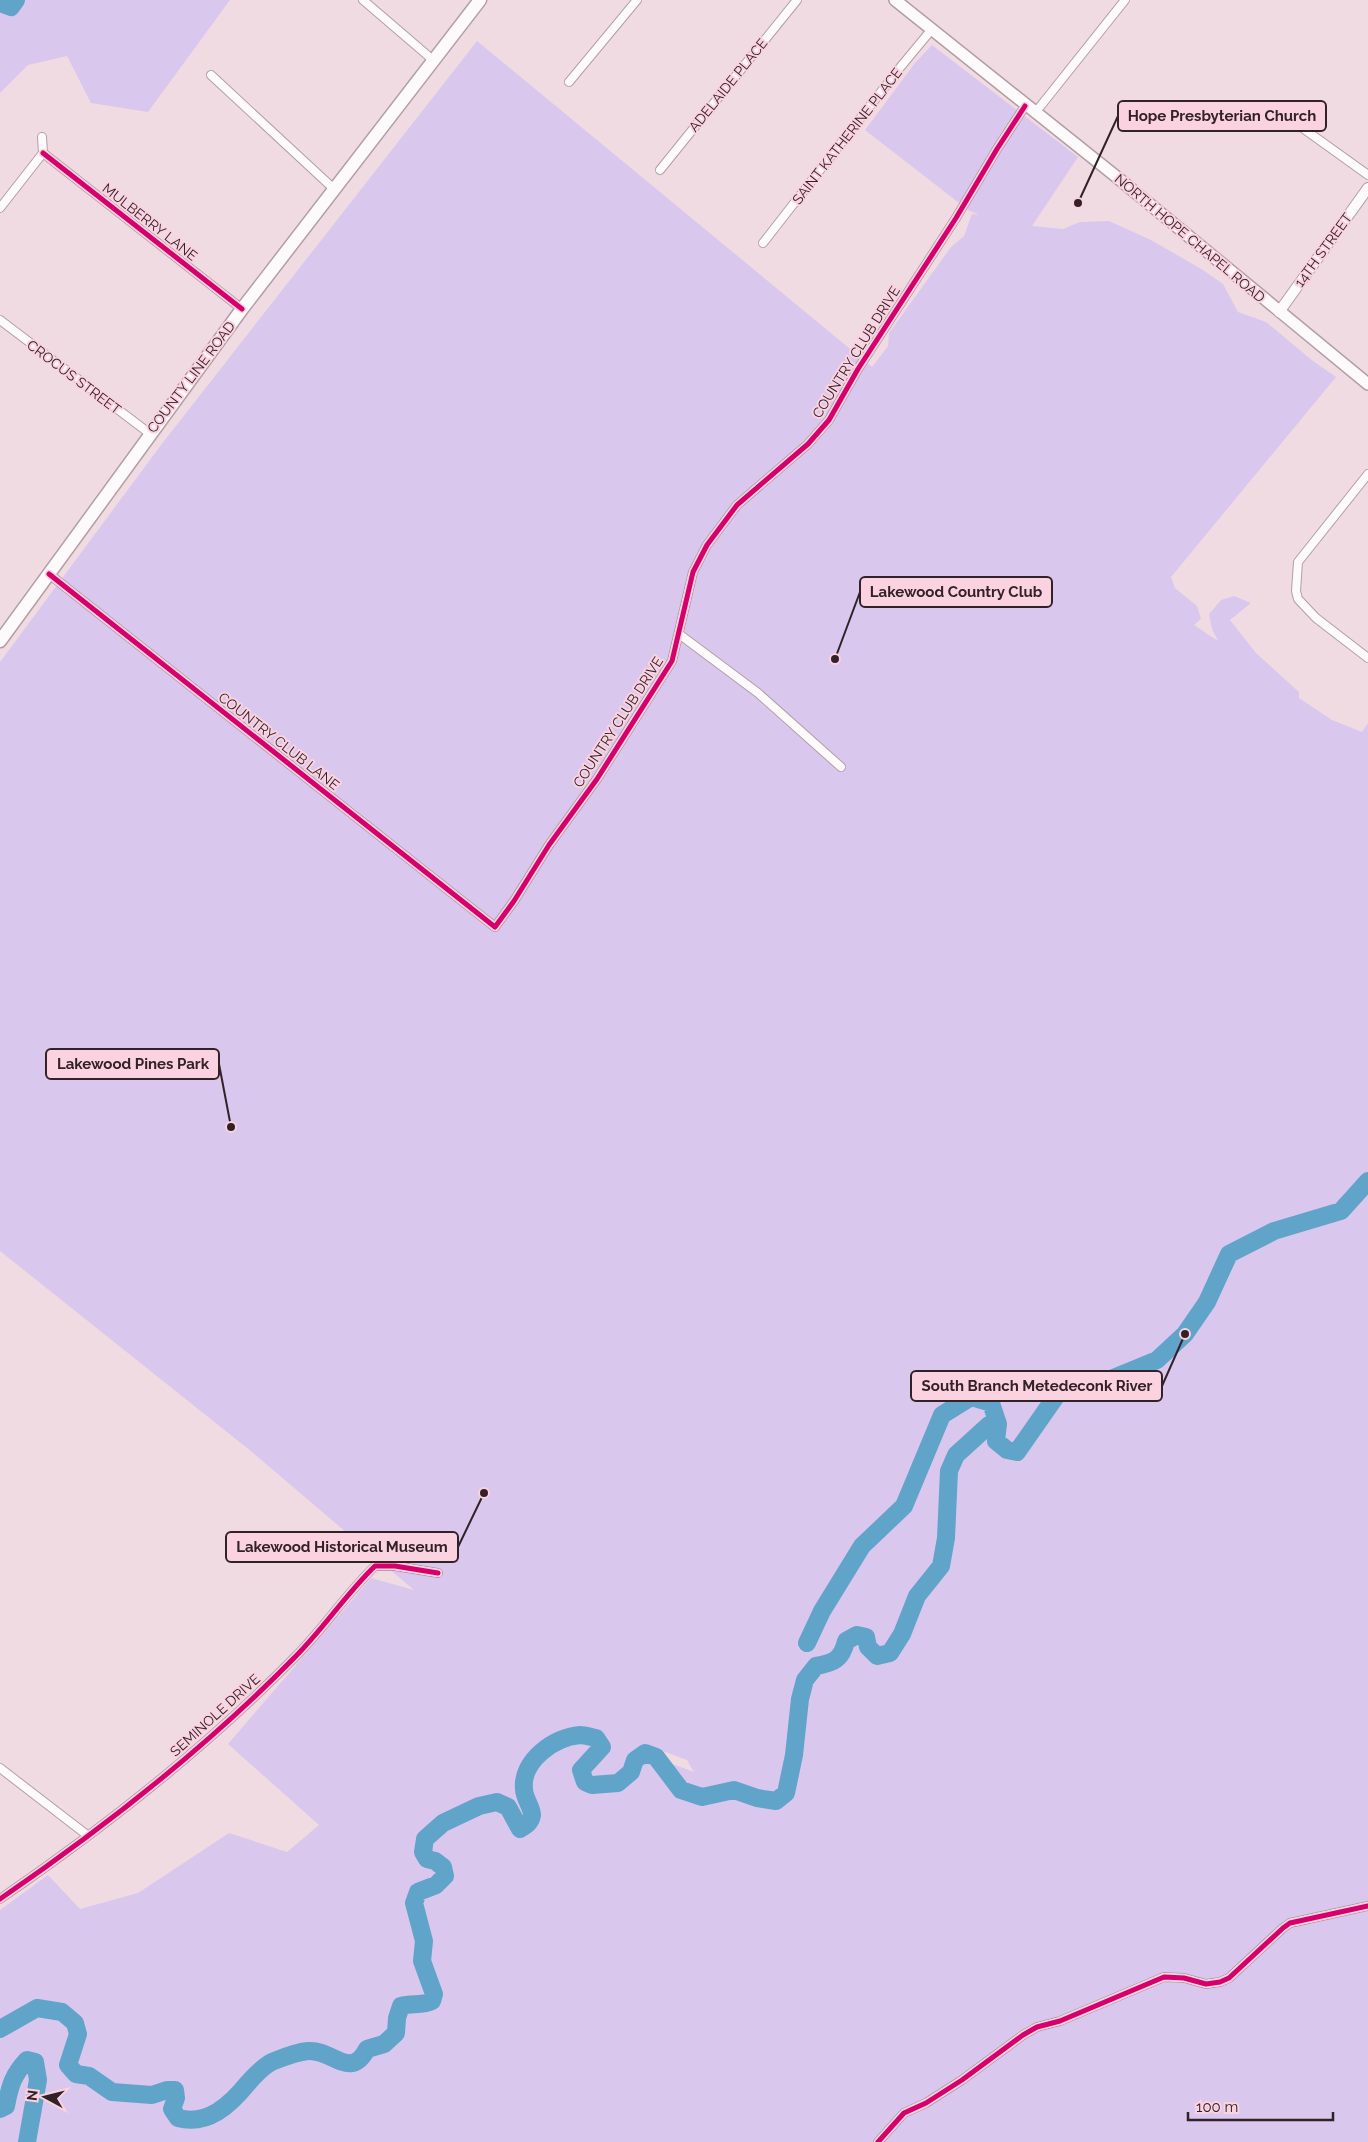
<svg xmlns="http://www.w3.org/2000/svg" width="1368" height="2142" viewBox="0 0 1368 2142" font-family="Raleway,sans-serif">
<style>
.green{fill:#dac7ed;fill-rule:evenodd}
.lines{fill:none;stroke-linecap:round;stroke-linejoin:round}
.river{stroke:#60a4ca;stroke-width:18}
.minor-casing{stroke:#b19fa6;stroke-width:10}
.tertiary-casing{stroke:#b19fa6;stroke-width:12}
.secondary-casing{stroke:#b19fa6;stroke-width:14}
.primary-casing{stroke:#b19fa6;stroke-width:15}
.minor{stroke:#fdfafb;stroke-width:8}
.tertiary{stroke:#fdfafb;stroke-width:10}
.secondary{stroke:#fdfafb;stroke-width:11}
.primary{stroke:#fdfafb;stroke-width:12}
.cycleway-casing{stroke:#fad2e0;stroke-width:8}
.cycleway{stroke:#d6006c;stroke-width:5}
.labels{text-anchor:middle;stroke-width:4;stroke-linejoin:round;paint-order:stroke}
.street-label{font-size:14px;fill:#332128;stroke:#fad2e0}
.leader{fill:none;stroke:#332128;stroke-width:2}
.callout-dot{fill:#332128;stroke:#fad2e0;stroke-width:2}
.callout{fill:#fad2e0;stroke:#332128;stroke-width:2}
.callout-label{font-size:15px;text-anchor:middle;font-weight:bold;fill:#332128}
</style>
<rect width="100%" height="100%" fill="#f1dbe3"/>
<path class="green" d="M0,0H230L148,112L91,103L67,56L28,65L0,93Z
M477,41L872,367L888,346L889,333L951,247L964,236L972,214L979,215L968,210L865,130L915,63L932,45L1078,157L1032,226L1063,229L1080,222L1109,221L1151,240L1203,270L1223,284L1238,312L1266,322L1313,361L1336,377L1171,577L1175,588L1197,606L1201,619L1194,625L1218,641L1212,629L1209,614L1221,600L1234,596L1251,603L1230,620L1256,653L1299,692V698L1332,720L1362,732L1368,723V2142H0V1910L48,1875L80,1909L138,1893L229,1833L287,1852L319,1825L228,1744L371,1578L414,1590L252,1452L0,1251V662L161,445ZM663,1751L687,1760L694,1772L651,1756Z"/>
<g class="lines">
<path class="river" d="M0,3L11,7L16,0
M807,1643L822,1611L862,1546L904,1506L942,1415L971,1397L991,1403L998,1424L996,1441L1007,1450L1017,1452L1061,1389L1106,1381L1157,1360L1185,1334L1207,1302L1229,1254L1274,1231L1341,1211L1368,1181
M0,2029L37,2008L62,2012L75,2023L78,2034L68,2065L76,2074L89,2076L112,2092L152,2095L167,2090H175L176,2098L172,2109L178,2118C208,2126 230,2105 248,2083C255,2075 264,2065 274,2061C284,2057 297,2052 308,2051C333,2049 350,2081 367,2049L384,2044L396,2033L397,2018L401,2006C412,2003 422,2006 432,2001L434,1994L422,1961L424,1941L414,1903L418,1892L436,1885L445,1876L443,1867L435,1861L427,1859L423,1852L425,1839L443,1823L479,1806L497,1802L508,1807L520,1829C525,1826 531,1823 532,1815C532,1807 524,1798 524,1789C521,1761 554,1737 580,1735C585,1735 591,1737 596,1738L602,1747L581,1770L585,1782L592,1785L618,1783L631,1772L635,1760L645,1753L656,1757L681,1790L702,1797L734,1790L757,1798L776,1801L786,1793L794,1755L800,1699L805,1680L816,1666C834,1663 842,1659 846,1641L857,1635L866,1637L868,1647L877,1656L890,1653L902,1634L917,1596L941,1566L946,1538L949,1471L956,1455L989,1425L998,1424
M0,2109L6,2106C10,2085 13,2075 27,2060L35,2062L38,2080L27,2142"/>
<defs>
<path id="minor" d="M363,0L433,60
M211,75L334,189
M569,82L637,0
M1258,106H1272L1368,175
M1035,113L1125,0
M42,137L43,153
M43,153L242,309
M660,170L797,0
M0,208L43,153
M763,243L898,70L932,29
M0,320L149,433
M1368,474L1298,562L1296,591L1298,599L1316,618L1368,658
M49,574L495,927L514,901L549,845L597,779L672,661L693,572L707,545L737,505L808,444L829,420L858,369L956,218L997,149L1025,106
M679,634L758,693L841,767
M0,1768L87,1835
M0,1899C105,1827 206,1748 295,1657C324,1628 346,1594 375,1566H395L438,1573
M878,2142L904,2113L926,2103L962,2080L1023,2035L1037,2027L1060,2021L1164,1977L1184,1978L1206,1984L1220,1982L1229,1978L1283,1928L1290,1923L1368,1906"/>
<path id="tertiary" d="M1279,312L1368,188"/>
<path id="secondary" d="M895,0L1113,174L1368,384"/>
<path id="primary" d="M0,641L242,309L480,0"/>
</defs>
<use href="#minor" class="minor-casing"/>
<use href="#tertiary" class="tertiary-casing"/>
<use href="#secondary" class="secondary-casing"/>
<use href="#primary" class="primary-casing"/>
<use href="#minor" class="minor"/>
<use href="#tertiary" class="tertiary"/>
<use href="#secondary" class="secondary"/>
<use href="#primary" class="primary"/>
<defs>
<path id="cycleway" d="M43,153L242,309
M49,574L495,927L514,901L549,845L597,779L672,661L693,572L707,545L737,505L808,444L829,420L858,369L956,218L997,149L1025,106
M0,1899C105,1827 206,1748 295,1657C324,1628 346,1594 375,1566H395L438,1573
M878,2142L904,2113L926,2103L962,2080L1023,2035L1037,2027L1060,2021L1164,1977L1184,1978L1206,1984L1220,1982L1229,1978L1283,1928L1290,1923L1368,1906"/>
</defs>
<use href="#cycleway" class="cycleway-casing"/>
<use href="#cycleway" class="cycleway"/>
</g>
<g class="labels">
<g class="street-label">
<text transform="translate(728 85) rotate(-51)" y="5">ADELAIDE PLACE</text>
<text transform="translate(847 136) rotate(-52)" y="5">SAINT KATHERINE PLACE</text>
<text transform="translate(150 222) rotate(38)" y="5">MULBERRY LANE</text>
<text transform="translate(1190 238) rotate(40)" y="5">NORTH HOPE CHAPEL ROAD</text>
<text transform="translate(1323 250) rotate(-54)" y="5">14TH STREET</text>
<text transform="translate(856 352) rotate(-58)" y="5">COUNTRY CLUB DRIVE</text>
<text transform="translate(74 377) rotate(37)" y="5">CROCUS STREET</text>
<text transform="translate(191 377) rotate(-53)" y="5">COUNTY LINE ROAD</text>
<text transform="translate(618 722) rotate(-57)" y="5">COUNTRY CLUB DRIVE</text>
<text transform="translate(279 741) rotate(38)" y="5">COUNTRY CLUB LANE</text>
<text transform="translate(215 1715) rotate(-42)" y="5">SEMINOLE DRIVE</text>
</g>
</g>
<path class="leader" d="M1078 203L1118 116M835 659L860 592M231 1127L219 1064M1185 1334L1162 1386M484 1493L458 1547"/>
<g class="callout-dot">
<circle cx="1078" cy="203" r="5"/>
<circle cx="835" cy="659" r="5"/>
<circle cx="231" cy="1127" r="5"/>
<circle cx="1185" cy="1334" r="5"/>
<circle cx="484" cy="1493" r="5"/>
</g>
<g class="callout">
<rect x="1118" y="101" width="208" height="30" rx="5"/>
<rect x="860" y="577" width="192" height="30" rx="5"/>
<rect x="46" y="1049" width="173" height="30" rx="5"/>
<rect x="911" y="1371" width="251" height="30" rx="5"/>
<rect x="226" y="1532" width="232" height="30" rx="5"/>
</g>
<g class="callout-label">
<text x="1222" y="121">Hope Presbyterian Church</text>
<text x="956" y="597">Lakewood Country Club</text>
<text x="133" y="1069">Lakewood Pines Park</text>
<text x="1037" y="1391">South Branch Metedeconk River</text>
<text x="342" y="1552">Lakewood Historical Museum</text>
</g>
<g transform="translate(45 2097) rotate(277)" stroke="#fad2e0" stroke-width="4" paint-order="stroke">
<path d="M0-4L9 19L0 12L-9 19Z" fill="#332128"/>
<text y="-8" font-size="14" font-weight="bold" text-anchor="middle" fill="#332128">N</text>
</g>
<path d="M1188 2112v8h145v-8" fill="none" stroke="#332128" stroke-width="2.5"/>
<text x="1196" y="2112" font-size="15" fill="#332128" stroke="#fad2e0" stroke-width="4" paint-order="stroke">100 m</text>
</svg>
